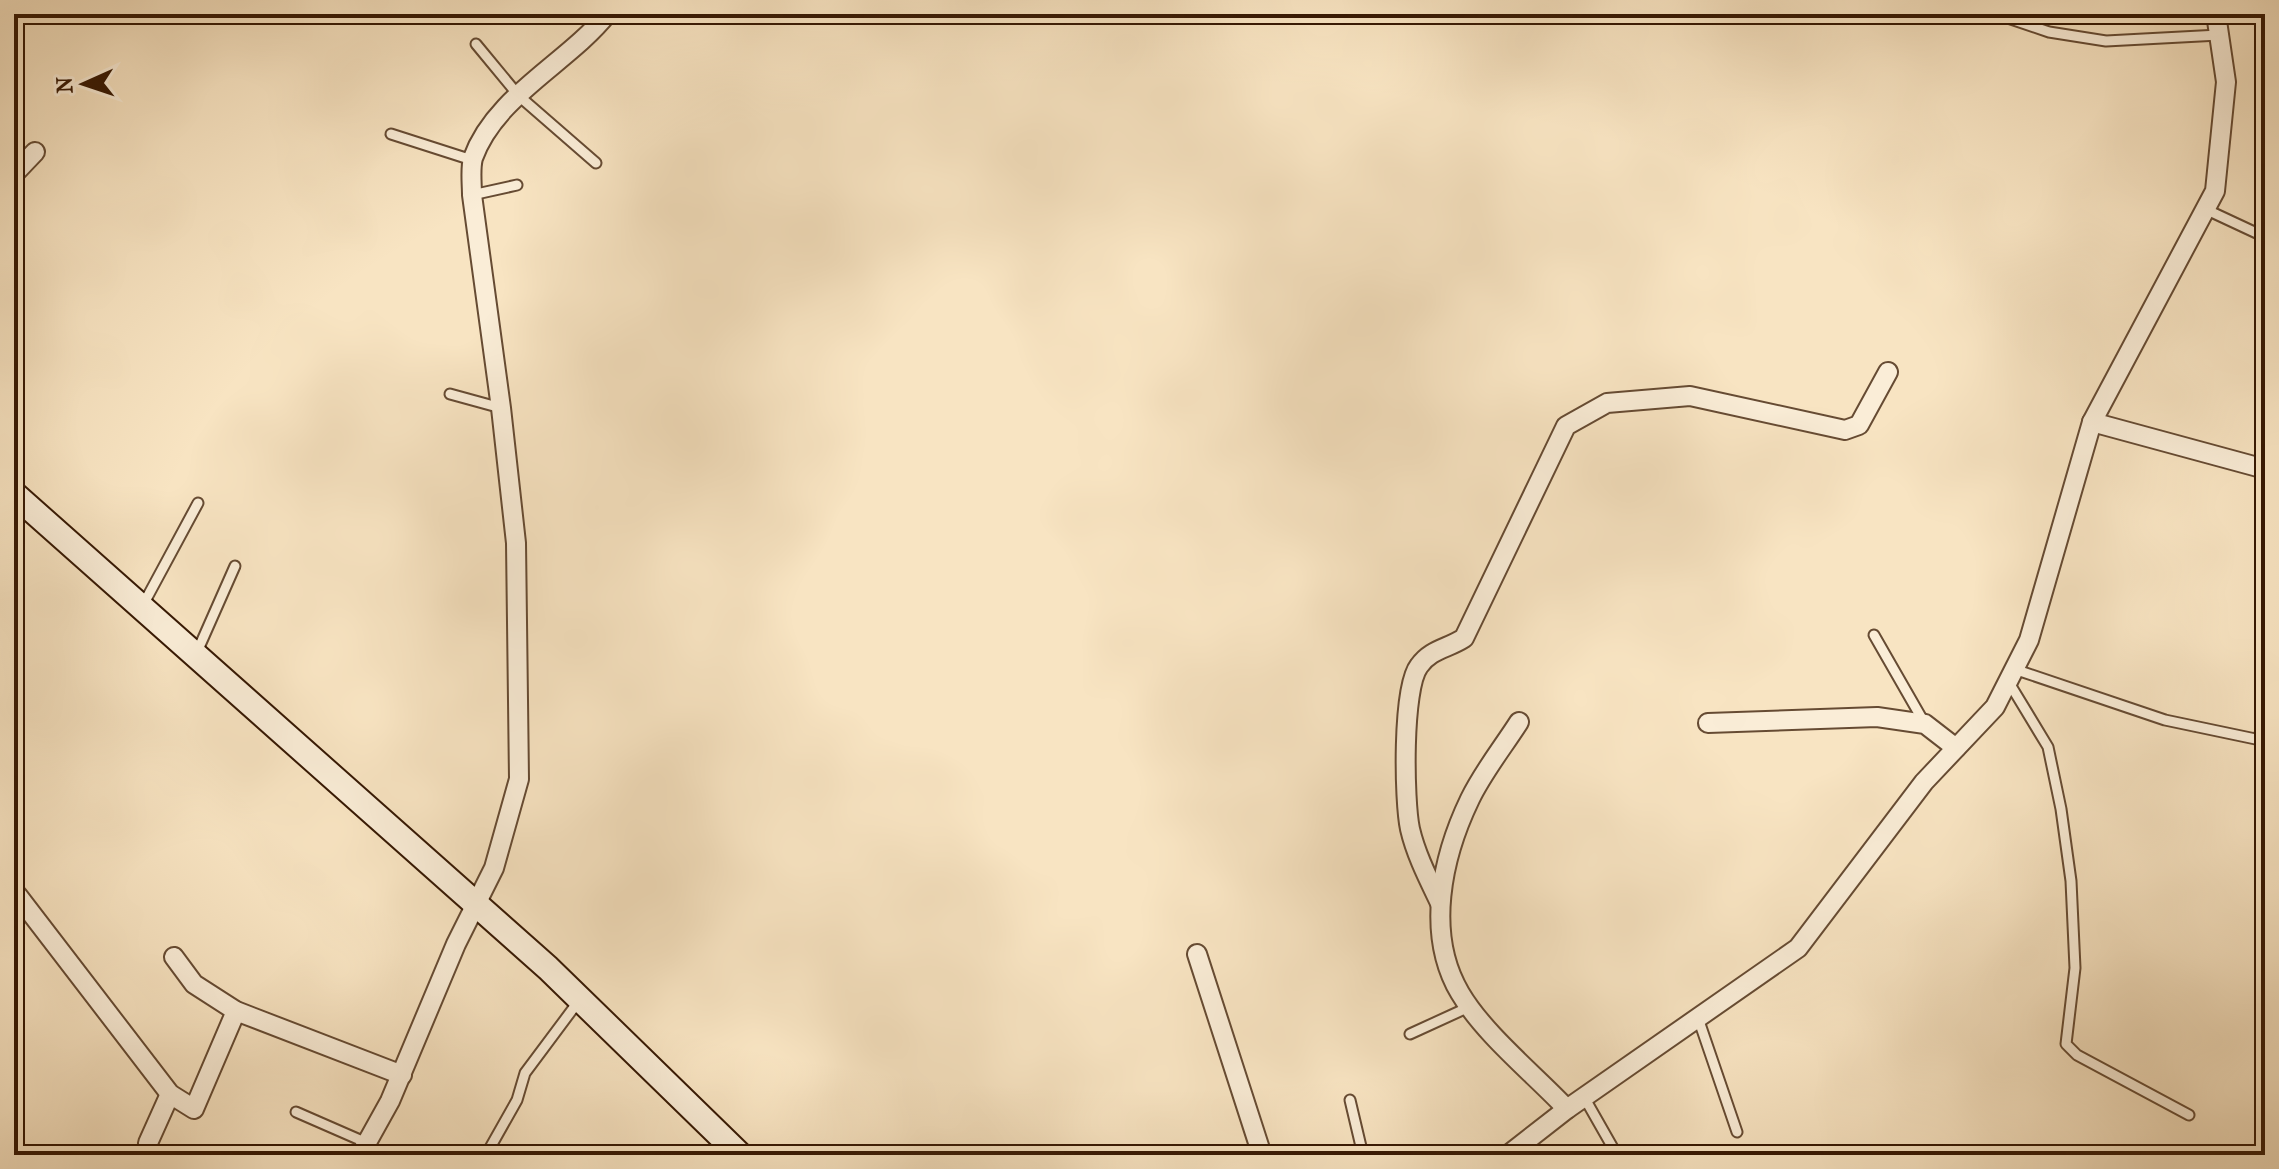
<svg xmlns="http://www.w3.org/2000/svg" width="2279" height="1169" font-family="'IM FELL French Canon',serif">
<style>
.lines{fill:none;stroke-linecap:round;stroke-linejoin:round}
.lane-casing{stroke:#664b33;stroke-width:13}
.street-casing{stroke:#664b33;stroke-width:22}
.secondary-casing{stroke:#361803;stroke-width:28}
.lane{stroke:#faedd7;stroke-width:9}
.street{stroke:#faedd7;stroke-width:18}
.secondary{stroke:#faedd7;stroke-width:24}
</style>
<rect width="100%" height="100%" fill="#f8e4c2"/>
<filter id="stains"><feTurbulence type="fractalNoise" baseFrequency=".0025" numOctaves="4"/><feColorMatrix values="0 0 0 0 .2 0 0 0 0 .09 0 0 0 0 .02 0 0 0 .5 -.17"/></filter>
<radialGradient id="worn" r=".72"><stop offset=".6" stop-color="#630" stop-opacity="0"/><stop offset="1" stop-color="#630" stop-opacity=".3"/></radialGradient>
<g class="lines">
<!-- lane casing -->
<g class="lane-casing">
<g id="lane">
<polyline points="1996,14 2049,32 2106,41 2219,35"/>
<polyline points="476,44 519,96 596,163"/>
<polyline points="391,134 472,160"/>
<polyline points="472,195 517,185"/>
<polyline points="2205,209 2265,237"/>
<polyline points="450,394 501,408"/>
<polyline points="143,605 198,503"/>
<polyline points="1874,635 1925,724"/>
<polyline points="197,652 235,566"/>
<polyline points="2014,669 2165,720 2265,741"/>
<polyline points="2008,681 2048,747 2061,809 2071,881 2075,968 2066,1044 2077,1055 2189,1115"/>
<polyline points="2258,739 2265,720"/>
<polyline points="1698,1018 1737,1132"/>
<polyline points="1410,1034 1469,1007"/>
<polyline points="1584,1097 1617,1155"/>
<polyline points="1350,1100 1363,1155"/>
<polyline points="296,1112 367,1143"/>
<polyline points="486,1155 517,1100 525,1073 578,1002"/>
</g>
</g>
<!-- street casing -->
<g class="street-casing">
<g id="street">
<polyline points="14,174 35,152"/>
<polyline points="2092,422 2265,469"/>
<path d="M1519 722C1503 747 1483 772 1470 799 1442 857 1425 934 1460 993 1484 1034 1534 1074 1567 1109"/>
<polyline points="1708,723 1877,717 1925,724 1956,748"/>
<polyline points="18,896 170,1094 194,1109 236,1011"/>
<path d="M1440 903C1429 880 1416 855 1410 829 1404 801 1402 688 1419 666 1431 649 1447 649 1464 638L1566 426 1607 403 1690 396 1845 430 1859 425 1888 372"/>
<polyline points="1197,954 1262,1155"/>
<polyline points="174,957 194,984 236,1011 402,1075"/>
<polyline points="148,1143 170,1094"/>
<path d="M360 1155 390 1101 456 944 494 868 519 779 516 543 501 408 472 195C472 184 470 169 473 158 495 96 568 63 607 14"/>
<polyline points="1508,1155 1567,1109 1798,948 1924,782 1995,707 2029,640 2092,422 2215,191 2226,82 2216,14"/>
</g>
</g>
<!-- secondary casing -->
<g class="secondary-casing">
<polyline id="secondary" points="14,494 548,968 740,1155"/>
</g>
<!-- lane -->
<use href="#lane" class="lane"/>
<!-- street -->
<use href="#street" class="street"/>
<!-- secondary -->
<use href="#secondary" class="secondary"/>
</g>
<!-- margin -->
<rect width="2279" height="1169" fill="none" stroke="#f8e4c2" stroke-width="48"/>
<rect x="16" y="16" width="2247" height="1137" fill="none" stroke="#361803" stroke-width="4"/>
<rect x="24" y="24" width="2231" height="1121" fill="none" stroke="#361803" stroke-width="2"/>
<!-- north arrow -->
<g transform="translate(84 84) rotate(267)" stroke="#faedd7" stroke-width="6" paint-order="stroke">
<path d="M0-6L14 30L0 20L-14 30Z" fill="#361803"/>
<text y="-12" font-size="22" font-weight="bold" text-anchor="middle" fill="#361803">N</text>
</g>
<rect width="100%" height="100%" filter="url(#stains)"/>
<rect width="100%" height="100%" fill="url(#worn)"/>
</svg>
